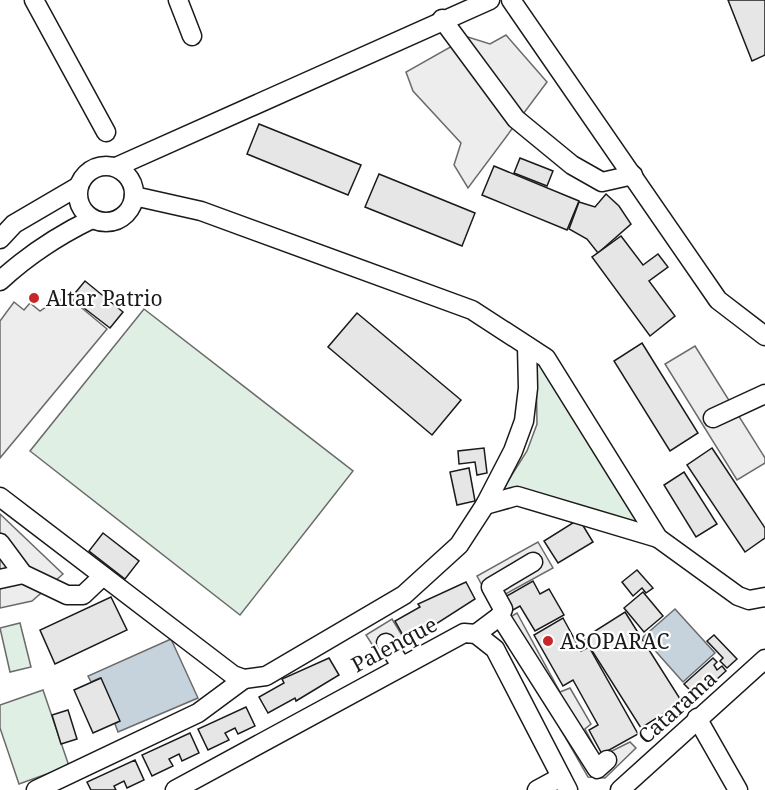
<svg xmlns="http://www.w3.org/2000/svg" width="765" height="790" font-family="'Noto Serif',serif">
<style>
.green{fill:#e0efe3;stroke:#6a6a6a;stroke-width:1.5}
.parking{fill:#ededed;stroke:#6a6a6a;stroke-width:1.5}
.water{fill:#c6d2dc;stroke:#6a6a6a;stroke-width:1.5}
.building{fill:#e6e6e6;stroke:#1a1a1a;stroke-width:1.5}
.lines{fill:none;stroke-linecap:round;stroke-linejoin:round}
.minor-casing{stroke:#1a1a1a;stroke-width:21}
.minor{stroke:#fff;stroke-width:18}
.poi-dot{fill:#c62828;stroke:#fff;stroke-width:2}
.labels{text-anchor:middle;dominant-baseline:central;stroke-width:4.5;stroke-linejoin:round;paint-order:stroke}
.poi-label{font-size:21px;fill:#1a1a1a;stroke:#fff;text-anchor:start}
.street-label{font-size:21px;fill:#1a1a1a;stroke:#fff}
</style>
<rect width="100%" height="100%" fill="#fff"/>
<!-- green -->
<g class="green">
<polygon points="144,309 353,471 240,615 30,451"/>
<polygon points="536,359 645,527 525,490 503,489 527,451 537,424"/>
<polygon points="20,623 31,667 10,672 0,628"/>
<polygon points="43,690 69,766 19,784 0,728 0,705"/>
</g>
<!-- parking -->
<g class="parking">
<polygon points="506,35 547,82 468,188 454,165 461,143 413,91 406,72 468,37 490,44"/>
<polygon points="65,294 107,329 0,458 0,321 14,302 24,310 30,303 40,311 52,303 56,306"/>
<polygon points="695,346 765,458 765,463 737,480 665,364"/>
<polygon points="0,514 63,574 32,601 0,608"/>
<polygon points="538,542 553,568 491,602 477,576"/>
<polygon points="517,613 560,692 570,688 591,724 585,729 600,757 630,742 636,748 605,778 588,777 500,623"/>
<polygon points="392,619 408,645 382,660 366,635"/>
</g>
<!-- water -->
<g class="water">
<polygon points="675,609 715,653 683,682 643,637"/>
<polygon points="171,639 198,698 118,732 115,724 119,721 100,678 91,682 88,676"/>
</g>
<!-- building -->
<g class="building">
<polygon points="728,0 765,0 765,55 752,61"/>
<polygon points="259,124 361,165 348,195 247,154"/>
<polygon points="520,158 553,171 547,186 514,173"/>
<polygon points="494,166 579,201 567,230 482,195"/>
<polygon points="379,174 475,213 462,246 365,207"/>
<polygon points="606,194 619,206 631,224 598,253 587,239 569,229 579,202 595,207"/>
<polygon points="621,236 643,265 658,254 668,267 649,281 675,316 650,336 592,257"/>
<polygon points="85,281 123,312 110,328 71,298"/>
<polygon points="357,313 461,400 432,435 328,347"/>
<polygon points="642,343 698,433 670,451 614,361"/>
<polygon points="484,448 487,473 477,475 475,462 459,464 458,451"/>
<polygon points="712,448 765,528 765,538 745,552 687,465"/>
<polygon points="469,468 475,501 457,505 450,472"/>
<polygon points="684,472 717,524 696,537 664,485"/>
<polygon points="579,519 593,542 558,563 544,541"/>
<polygon points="103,533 139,561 125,579 89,551"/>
<polygon points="637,570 653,588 646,593 642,588 633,596 622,582"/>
<polygon points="533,581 540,594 549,589 564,615 535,631 520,606 513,610 505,597"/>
<polygon points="466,582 475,599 433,626 431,622 404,637 395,621 420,607 418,604"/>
<polygon points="643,592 663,616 644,632 624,608"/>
<polygon points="111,597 127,630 55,664 40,630"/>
<polygon points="625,612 682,702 641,728 584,638"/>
<polygon points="563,618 581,651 589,647 638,734 602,754 589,730 598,725 573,680 563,686 534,635"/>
<polygon points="714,635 737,659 727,668 720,661 723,658 707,641"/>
<polygon points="329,658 339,675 296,701 295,698 268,713 259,697 284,683 282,679"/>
<polygon points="713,658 717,662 714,665 717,670 722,666 726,671 697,697 684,684"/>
<polygon points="101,678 120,721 93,733 74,690"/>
<polygon points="246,707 255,726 238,734 235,728 225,733 229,740 208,750 198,729"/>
<polygon points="68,710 77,739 61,744 52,715"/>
<polygon points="190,733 199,753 182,761 179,754 169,759 173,766 152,776 142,755"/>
<polygon points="135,760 144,780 127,788 124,781 114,786 116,790 91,790 87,782"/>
</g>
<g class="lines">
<!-- minor casing -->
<g class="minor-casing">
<g id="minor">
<polyline points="34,0 106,132"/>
<polyline points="178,0 192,36"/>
<polyline points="511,0 718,300 765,336"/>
<polyline points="442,19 516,119 572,165 602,182 633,175"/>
<circle cx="106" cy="194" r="28"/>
<polyline points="116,167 490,0"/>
<polyline points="134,196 201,211 472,310 546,358 658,538 738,596 749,600 765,597"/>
<polyline points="0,239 14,224 79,186"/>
<path d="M0 281C28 255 57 236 92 219"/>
<polyline points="713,418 765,394"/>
<polyline points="0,497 233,675 244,679 266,676 404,595 459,545 485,505 513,451 524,421 528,388 527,346"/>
<polyline points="485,505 517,496 658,538"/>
<polyline points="0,543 23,574 67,595 83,595 103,576"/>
<polyline points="0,579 23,574"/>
<polyline points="500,616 503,609 491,587 533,562"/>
<polyline points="476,634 500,616 597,769 607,760"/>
<polyline points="386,643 401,665"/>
<polyline points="697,718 738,790"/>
<polyline points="36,790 198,713 244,679"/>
<polyline points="175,790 464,633 476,634 495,649 568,790"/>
<polyline points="537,790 561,777"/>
<polyline points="620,790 765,659"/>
</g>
</g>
<!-- minor -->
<use href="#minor" class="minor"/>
</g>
<!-- markers -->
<g class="poi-dot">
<circle cx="34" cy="298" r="6"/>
<circle cx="548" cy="641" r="6"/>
</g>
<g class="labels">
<!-- poi labels -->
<g class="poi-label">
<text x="46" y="298">Altar Patrio</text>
<text x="560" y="641">ASOPARAC</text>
</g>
<!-- street labels -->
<g class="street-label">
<text transform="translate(394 644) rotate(-28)">Palenque</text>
<text transform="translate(677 707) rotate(-42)">Catarama</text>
</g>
</g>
</svg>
